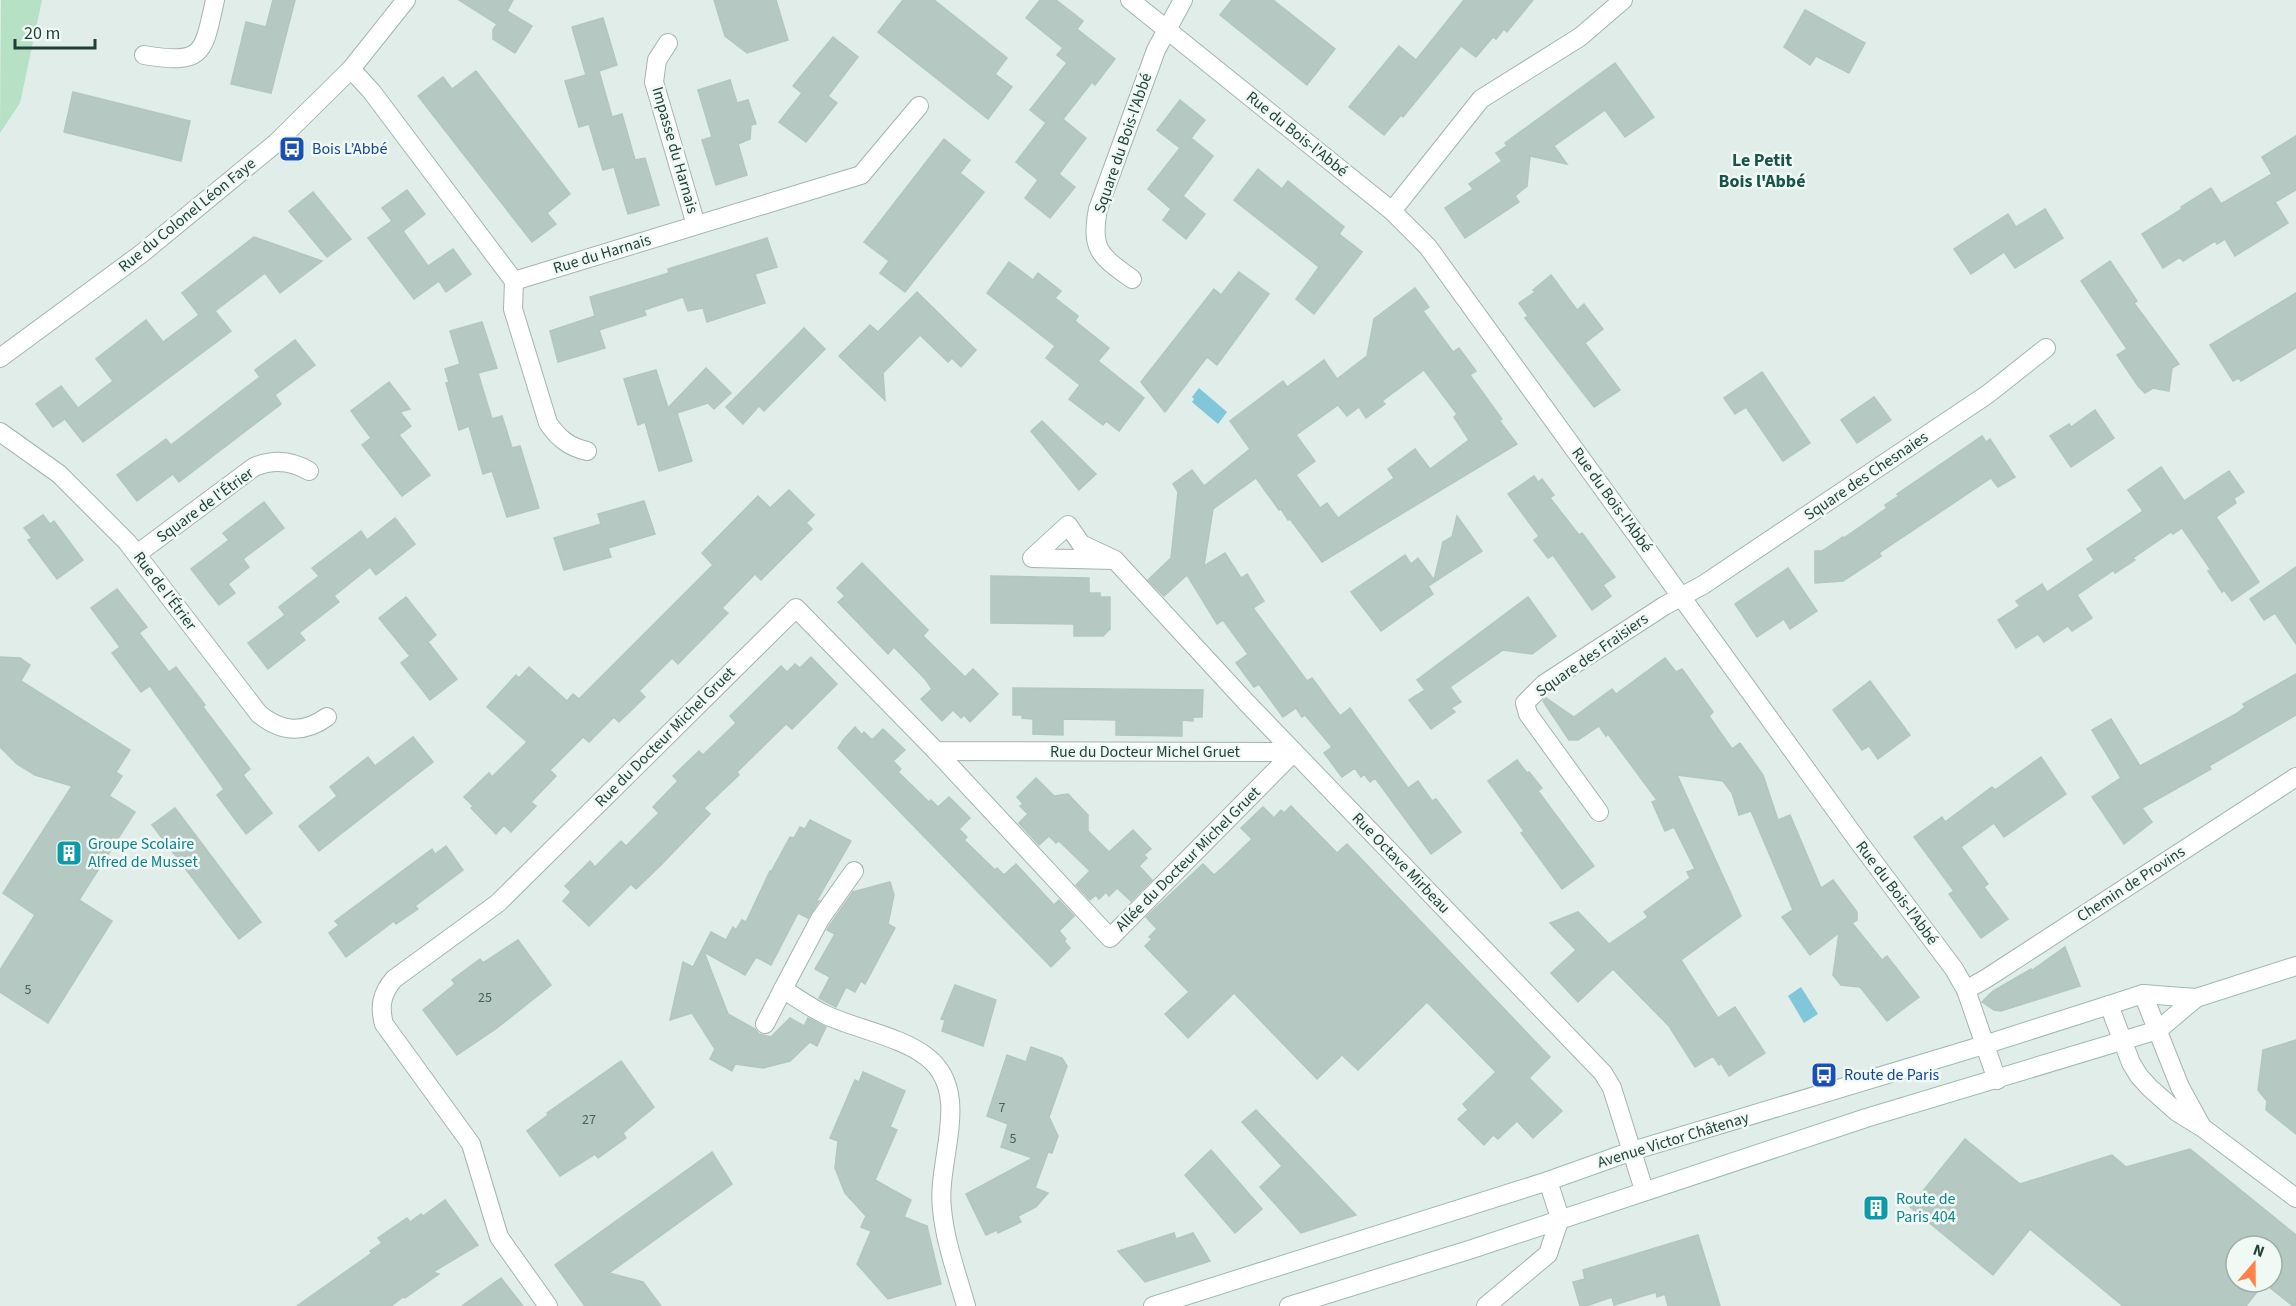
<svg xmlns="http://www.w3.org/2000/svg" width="2296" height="1306" font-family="'Source Sans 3',sans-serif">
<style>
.green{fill:#b6e1c4}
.water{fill:#81c6d9}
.building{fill:#b5c8c1;stroke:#b2c7c0;stroke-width:1.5;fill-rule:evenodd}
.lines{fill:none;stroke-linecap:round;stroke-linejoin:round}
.minor-casing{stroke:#a2b5b0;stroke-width:20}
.tertiary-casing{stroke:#a2b5b0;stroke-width:20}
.secondary-casing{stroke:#9dbab1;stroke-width:20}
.minor{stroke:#fff;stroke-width:18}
.tertiary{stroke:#fff;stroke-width:18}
.secondary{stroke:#fff;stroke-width:18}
.labels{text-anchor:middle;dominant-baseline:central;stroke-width:5;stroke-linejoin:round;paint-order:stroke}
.number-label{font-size:14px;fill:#44615a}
.street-label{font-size:16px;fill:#1f3f38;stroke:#f1f9f5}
.transit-label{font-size:16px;fill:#164399;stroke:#f1f9f5;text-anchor:start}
.culture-label{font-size:16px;fill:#0d838f;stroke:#f1f9f5;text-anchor:start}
.neighbourhood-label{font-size:18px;font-weight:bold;fill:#185449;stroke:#f1f9f5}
</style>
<rect width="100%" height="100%" fill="#e0ede8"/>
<!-- green -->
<polygon class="green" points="1,0 42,0 20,103 0,133"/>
<!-- water -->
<g class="water">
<polygon points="1199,388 1227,412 1218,424 1192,402 1194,399 1192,397"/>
<polygon points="1801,987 1818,1014 1804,1023 1788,996"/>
</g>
<!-- building -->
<g class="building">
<polygon points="273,0 295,0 271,93 231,84 246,22 266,27"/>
<polygon points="459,0 513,0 507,11 532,26 515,53 493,39 493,30 497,24"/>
<polygon points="714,0 776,0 788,40 747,53 725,36"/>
<polygon points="903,0 934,0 1007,58 995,74 1012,87 988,119 878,32"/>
<polygon points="1040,0 1056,0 1083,21 1077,29 1115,59 1095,85 1092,82 1063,119 1086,138 1059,174 1075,187 1050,218 1025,198 1038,180 1016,162 1046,123 1030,110 1067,63 1057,55 1063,48 1026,18"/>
<polygon points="1232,0 1273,0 1335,49 1307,85 1220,15"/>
<polygon points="1464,0 1533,0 1507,32 1504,29 1496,39 1493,37 1476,57 1461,46 1403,117 1401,115 1384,135 1349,107 1399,46 1416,60"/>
<polygon points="1805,10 1865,43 1849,73 1816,56 1810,65 1784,47"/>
<polygon points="603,18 617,65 599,71 612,117 622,114 635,160 645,158 659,205 628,214 614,167 603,170 589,124 579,127 565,81 586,75 572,27"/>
<polygon points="833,37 858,57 828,96 837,103 806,142 779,122 802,93 793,86"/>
<polygon points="1615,63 1654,117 1625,137 1605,110 1554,146 1567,164 1530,156 1527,186 1515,196 1519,202 1465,238 1445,208 1473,189 1469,184 1502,161 1496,153 1507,146 1505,143"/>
<polygon points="476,71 570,194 547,213 556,224 532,242 418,96 443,77 452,89"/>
<polygon points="730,80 737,103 748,100 756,124 751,125 750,139 738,144 747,175 716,185 702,140 712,137 698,90"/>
<polygon points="73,92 190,121 181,161 64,132"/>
<polygon points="1180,100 1205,120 1191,138 1213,156 1183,196 1205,214 1186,239 1163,220 1171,209 1148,189 1180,148 1157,130"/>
<polygon points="2296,136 2296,190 2275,202 2288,223 2235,256 2225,239 2217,244 2215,241 2183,261 2180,257 2163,268 2142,234 2182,209 2181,207 2211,188 2221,204 2272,174 2262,157"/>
<polygon points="944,139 970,160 960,173 984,192 905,292 880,273 889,261 864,242"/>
<polygon points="1258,169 1282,189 1288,181 1344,227 1339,234 1362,252 1314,314 1296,299 1319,267 1234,200"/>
<polygon points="407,190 425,214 403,231 428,266 453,249 471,274 446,292 439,281 414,299 368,238 392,221 382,208"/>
<polygon points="313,192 351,239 327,257 289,211"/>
<polygon points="2045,209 2063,238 2015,268 2004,252 1971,274 1954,249 2008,214 2016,227"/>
<polygon points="254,237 322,261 280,293 265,273 215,311 231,331 83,442 65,419 53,427 36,404 61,386 78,408 113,381 96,359 146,320 163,342 199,315 182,293"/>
<polygon points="767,238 777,267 755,274 765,303 707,322 703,308 688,311 683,297 644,310 646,315 599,330 605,348 558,362 550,331 595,316 590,297 669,273 668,269"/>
<polygon points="2110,261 2137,301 2134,303 2179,364 2172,368 2169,391 2153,388 2145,393 2138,386 2117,355 2127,349 2081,281"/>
<polygon points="1009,262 1033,280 1038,273 1061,291 1055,298 1078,316 1075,321 1109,348 1098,361 1144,398 1119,431 1106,421 1103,425 1069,399 1080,385 1046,358 1055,346 987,293"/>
<polygon points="1239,272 1269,294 1217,365 1207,357 1165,412 1141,382 1214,289 1221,295"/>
<polygon points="1551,275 1577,310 1584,304 1603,329 1585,343 1620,390 1594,407 1525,318 1528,316 1519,303 1535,292 1533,290"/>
<path d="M1415 288 1429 307 1423 311 1453 352 1459 348 1476 371 1470 375 1502 419 1499 420 1517 444 1322 562 1290 519 1288 520 1281 509 1279 510 1256 478 1213 509 1204 566 1225 553 1241 578 1247 574 1264 601 1253 608 1307 681 1312 678 1340 716 1350 708 1408 788 1418 781 1432 801 1436 799 1461 832 1431 854 1375 778 1370 782 1364 774 1361 777 1355 768 1342 777 1324 753 1332 747 1305 715 1302 717 1296 708 1283 717 1259 684 1254 687 1236 663 1248 654 1223 620 1217 624 1187 575 1164 596 1148 580 1171 558 1178 492 1173 484 1192 470 1204 486 1250 449 1230 421 1283 381 1287 387 1324 360 1337 379 1367 356 1374 319ZM1424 370 1457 414 1454 417 1469 440 1430 469 1415 449 1388 469 1394 478 1338 518 1327 503 1320 508 1296 475 1315 461 1296 435 1338 405 1347 416 1359 407 1366 418 1385 404 1382 401Z"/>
<polygon points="917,292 976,350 961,367 952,358 948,362 920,335 883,373 885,400 839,356 870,325 878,332"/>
<polygon points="2296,293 2296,348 2241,381 2239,378 2233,381 2210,345"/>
<polygon points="482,322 497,368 478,373 492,419 502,416 512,448 520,446 539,508 507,517 492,471 483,474 469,426 459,430 446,383 449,382 445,369 460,364 450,331"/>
<polygon points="804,328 825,349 764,411 759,406 743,424 726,407"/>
<polygon points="295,340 315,365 275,395 281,404 179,482 173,474 137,501 117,475 166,439 171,445 223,405 260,377 255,370"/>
<polygon points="706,368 731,393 714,409 708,403 677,413 692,461 659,471 645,422 638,425 624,379 656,370 668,408"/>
<polygon points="1762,372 1810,443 1783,461 1746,407 1735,414 1724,398"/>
<polygon points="389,382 410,409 400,412 411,426 399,435 430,475 402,496 362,445 371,438 351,411"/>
<polygon points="1874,397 1891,420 1857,443 1841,420"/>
<polygon points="2095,410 2114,438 2071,467 2050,436 2069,424 2071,427"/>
<polygon points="1042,421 1096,474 1079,490 1031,431"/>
<polygon points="1982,436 1986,442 1990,439 2015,477 1998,487 1991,478 1879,553 1881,556 1843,581 1815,583 1815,551 1822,551 1843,537 1844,538 1887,508 1885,505 1899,496 1897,494"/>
<polygon points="2161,467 2184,501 2229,471 2244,492 2234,498 2236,503 2216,517 2259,582 2232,601 2224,590 2222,592 2208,571 2211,570 2182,528 2173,534 2171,532 2133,558 2135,560 2115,573 2114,570 2077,595 2092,618 2072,631 2068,626 2044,642 2038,634 2016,648 1998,620 2020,606 2016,601 2042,584 2047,592 2094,560 2087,549 2143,511 2128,490"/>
<polygon points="1534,476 1538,482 1542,479 1554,495 1550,498 1579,535 1582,533 1615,577 1603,585 1611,596 1592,610 1553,555 1548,558 1534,540 1539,536 1508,494"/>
<polygon points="789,490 814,515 806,523 812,529 761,580 755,574 722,608 728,613 678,664 672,658 639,691 645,697 619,722 614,717 589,742 583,737 550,770 556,776 531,802 536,806 511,832 504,825 496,834 471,808 473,806 464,797 489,773 492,777 527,742 487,707 516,675 519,678 529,667 567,701 573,694 579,699 713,565 702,553 758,496 770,508"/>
<polygon points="644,501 655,534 608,548 611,557 564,570 554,538 601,524 598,514"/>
<polygon points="264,502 284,528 243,559 249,567 228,584 235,593 219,605 191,569 229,540 223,533"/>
<polygon points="43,515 50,524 54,521 83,560 57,579 28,540 32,538 24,528"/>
<polygon points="1457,516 1482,551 1428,586 1433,594 1381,631 1351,592 1405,555 1411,564 1418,558 1434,580 1443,542 1452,537"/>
<polygon points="395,518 415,544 376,575 370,567 334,596 339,602 299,633 305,640 268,669 248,643 285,615 279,607 319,576 312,568 361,531 367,540"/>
<polygon points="862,563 928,630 923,636 965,677 973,669 998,694 970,722 964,715 961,718 953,710 942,721 921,699 932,689 926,680 894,647 888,654 838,602 845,596 837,588"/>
<polygon points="2296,567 2296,644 2275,613 2264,620 2250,599"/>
<polygon points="1788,568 1817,611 1790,629 1784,619 1757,637 1735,604"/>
<polygon points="991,576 1089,578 1089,593 1100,593 1100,597 1110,597 1110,629 1103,636 1074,636 1074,624 991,623"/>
<polygon points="117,589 147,627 139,633 169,672 176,667 205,705 203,707 250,769 243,775 272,813 246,834 217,795 224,789 150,686 141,692 112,653 120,647 91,608"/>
<polygon points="406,597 436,635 428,642 457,679 430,700 401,663 410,656 379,618"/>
<polygon points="1528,597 1556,636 1532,654 1503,650 1450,687 1461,702 1451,708 1455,712 1431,729 1409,700 1425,690 1417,680"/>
<polygon points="0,657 20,658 30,665 21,681 130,750 116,772 122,776 109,796 135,812 79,900 112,921 48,1023 0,992 0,970 35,915 3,893 72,786 35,775 17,764 0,747"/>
<polygon points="811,657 837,684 792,729 786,724 737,772 739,775 704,808 710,814 661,865 636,889 631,884 589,926 563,901 571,892 565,886 590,861 595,867 621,841 626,846 659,813 653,807 678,781 673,776 699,751 703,755 736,723 730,716 781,666 787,672 795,664 800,668"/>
<polygon points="1665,658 1676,672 1682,669 1713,712 1709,716 1732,749 1740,743 1763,775 1778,820 1790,815 1821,888 1833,880 1857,912 1857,920 1852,923 1882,960 1887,956 1919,997 1887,1021 1860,987 1841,985 1833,975 1839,933 1810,955 1782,917 1793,910 1751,811 1739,815 1732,793 1723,781 1677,775 1741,916 1681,960 1718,1018 1735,1007 1765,1053 1729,1076 1721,1063 1719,1065 1713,1056 1695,1067 1669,1026 1613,969 1578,1002 1551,973 1576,950 1550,923 1578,912 1609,944 1648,917 1644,912 1690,878 1687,872 1695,869 1674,827 1665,831 1652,802 1657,800 1608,734 1606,736 1599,726 1578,740 1569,740 1543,701 1546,698 1574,717 1612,689 1616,694"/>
<polygon points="2296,674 2296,715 2209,766 2211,769 2142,808 2152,822 2124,844 2092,797 2121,778 2092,730 2111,719 2140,766 2236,714 2245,707 2243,704"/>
<polygon points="1870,681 1910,735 1878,759 1869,746 1862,750 1833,710"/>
<polygon points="1013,688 1203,690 1202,717 1193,717 1193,721 1182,720 1182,736 1116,735 1116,720 1063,719 1063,735 1033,734 1033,719 1022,718 1022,715 1013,715"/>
<polygon points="855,727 862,735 864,732 872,740 883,729 905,750 893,761 901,769 898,772 929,802 931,800 938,807 949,797 970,818 959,829 967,837 964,840 995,870 997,868 1004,875 1016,864 1054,905 1059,900 1074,916 1059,931 1066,939 1064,941 1070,948 1051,967 838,748 844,739"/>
<polygon points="413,737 433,762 319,851 299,826 337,796 330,787 368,757 375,766"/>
<polygon points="2041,757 2066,794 2004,837 1994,823 1961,847 1988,884 1984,887 2008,919 1981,938 1949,894 1954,891 1914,837 1942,817 1945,822 1992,787 1995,790"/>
<polygon points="1517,760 1527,773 1529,772 1542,788 1538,791 1594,866 1562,889 1521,833 1524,831 1488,781"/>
<polygon points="1036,778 1054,796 1068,794 1088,815 1088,831 1109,852 1133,830 1151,849 1144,855 1147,858 1139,866 1152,880 1131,901 1117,888 1109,896 1106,892 1099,899 1096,895 1090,900 1076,885 1090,871 1059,841 1056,843 1049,836 1039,845 1019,823 1028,814 1020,806 1023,804 1017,797"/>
<polygon points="1291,806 1337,853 1347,844 1550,1057 1529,1078 1562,1111 1533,1138 1517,1121 1498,1139 1493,1135 1484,1145 1458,1119 1468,1110 1463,1104 1496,1072 1427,1002 1358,1070 1342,1055 1317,1079 1234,993 1188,1038 1165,1014 1189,992 1145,946 1152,939 1149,937 1157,929 1146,917 1203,864 1214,875 1222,868 1252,839 1241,828 1263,807 1274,818 1281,810 1284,813"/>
<polygon points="175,808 261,922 239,939 152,825"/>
<polygon points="810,820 851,841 816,902 819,901 808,918 798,913 771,965 756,957 745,975 704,952 728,1014 755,1029 759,1034 771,1037 790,1018 804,1026 808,1018 826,1027 817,1046 810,1042 790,1061 763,1068 735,1064 732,1071 710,1059 715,1049 692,1013 670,1020 683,962 693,967 711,932 726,940 733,927 736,930 742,920 746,922 770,871 771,872 790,837 794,838 800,827 805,829"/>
<polygon points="446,846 463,870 415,906 418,909 396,924 394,921 346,957 329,933 339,925 335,921 432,849 435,854"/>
<polygon points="890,882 894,895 888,924 895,928 865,984 861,981 855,992 846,987 836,1007 819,998 830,977 815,969 835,934 827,930 830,925 853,892"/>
<polygon points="518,940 551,985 497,1028 457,1055 423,1010 455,984 452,980 480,959 483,963"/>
<polygon points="2065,947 2080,986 2001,1011 1994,1010 1982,1002 1993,991 2031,969 2031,971"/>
<polygon points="955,985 996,1000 983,1046 942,1031 945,1020 941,1019"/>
<polygon points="2296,1040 2296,1134 2266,1110 2267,1101 2258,1090 2263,1050"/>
<polygon points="1031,1047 1062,1058 1067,1066 1049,1117 1058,1136 1052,1153 1048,1152 1035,1188 1048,1193 1036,1207 1018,1216 1021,1222 998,1233 997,1230 986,1235 966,1194 1033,1158 1001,1147 1008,1124 987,1116 1007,1055 1026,1062"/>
<polygon points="621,1061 654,1107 623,1133 626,1138 598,1158 595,1154 560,1176 527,1131 548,1115 547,1113"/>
<polygon points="863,1072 905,1091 890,1127 897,1130 875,1180 911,1200 904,1217 927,1226 941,1284 888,1299 857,1264 871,1231 861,1227 866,1216 845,1193 835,1168 838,1141 830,1138 855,1080 859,1082"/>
<polygon points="1256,1110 1332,1190 1356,1215 1301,1233 1260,1187 1282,1166 1242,1122"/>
<path d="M1965 1139 2020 1184 2112 1155 2126 1167 2190 1149 2296 1235V1306H2293L2264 1283 2246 1306H2123L2030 1229 1993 1275 1910 1207ZM2236 1246H2272V1282H2236Z"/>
<polygon points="1211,1150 1262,1209 1235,1233 1185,1175"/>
<polygon points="712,1152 732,1184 609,1273 643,1282 661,1306 585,1306 555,1265"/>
<polygon points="445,1200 478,1245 433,1272 439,1274 405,1298 403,1297 391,1306 297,1306 372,1253 370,1251 382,1243 378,1238 407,1218 410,1222 421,1214 423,1216"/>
<polygon points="1174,1233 1176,1239 1193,1233 1210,1261 1145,1282 1118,1251"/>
<polygon points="1698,1235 1720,1306 1668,1306 1665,1294 1657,1297 1656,1292 1614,1305 1612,1297 1586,1306 1580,1306 1573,1282 1585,1279 1583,1270"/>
<polygon points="501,1278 523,1306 462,1306"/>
</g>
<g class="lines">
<!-- minor casing -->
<g class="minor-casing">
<g id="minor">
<polyline points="1130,0 1392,211 1428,247 1858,841 1954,969 1966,990 1997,1080"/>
<polyline points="668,43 657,60 654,82 696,225"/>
<path d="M144 55C204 65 203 54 215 0"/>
<polyline points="351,69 372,92 514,281 861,175 919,106"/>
<polyline points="1392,211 1481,99 1580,37 1623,0"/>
<path d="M1132 279C1101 256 1090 251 1098 209L1156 50 1183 0"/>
<path d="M514 281 513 309 548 423C558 438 569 447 587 451"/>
<path d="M0 432 59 474 127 542 259 714C281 732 303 734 327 717"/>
<path d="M137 554 254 467C273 459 291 460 309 471"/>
<polyline points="1115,560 1032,558 1068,525 1081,544 1115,560 1246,702 1603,1073 1612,1088 1644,1190"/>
<polyline points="936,751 1110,938 1294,752"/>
<polyline points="1599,812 1528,714 1525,703 1544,684 1664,606 1703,585 1988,394 2046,348"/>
<path d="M854 871 820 919 783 989C797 998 811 1008 826 1015 856 1029 902 1037 927 1057 973 1093 936 1160 942 1209 945 1242 957 1274 966 1306"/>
<polyline points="1966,990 1987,978 2296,777"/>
<polyline points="2143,994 2180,1087 2202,1127"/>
<polyline points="2109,1005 2131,1063 2139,1076 2150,1088 2177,1112 2203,1128 2296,1198"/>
<polyline points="765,1024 783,989"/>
<path d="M548 1306 499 1237 471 1144 384 1024C379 1006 382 993 394 979L498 903 796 608 936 751 1294 752"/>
<polyline points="1486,1306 1548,1254 1560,1218 1548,1181"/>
</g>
</g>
<!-- tertiary casing -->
<g class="tertiary-casing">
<polyline id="tertiary" points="0,358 141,254 276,143 351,69 406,0"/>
</g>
<!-- secondary casing -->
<g class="secondary-casing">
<g id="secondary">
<polyline points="1153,1306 1548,1181 1632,1151 1984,1045 2109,1005 2143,994 2196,998 2296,966"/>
<polyline points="1289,1306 1472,1249 1866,1118 2158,1030 2196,998"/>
</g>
</g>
<!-- minor -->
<use href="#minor" class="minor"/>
<!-- tertiary -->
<use href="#tertiary" class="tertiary"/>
<!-- secondary -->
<use href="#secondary" class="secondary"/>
</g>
<!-- icons -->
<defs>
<g id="bus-square" transform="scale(1.35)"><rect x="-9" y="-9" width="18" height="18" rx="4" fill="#1a4fb4" stroke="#f1f9f5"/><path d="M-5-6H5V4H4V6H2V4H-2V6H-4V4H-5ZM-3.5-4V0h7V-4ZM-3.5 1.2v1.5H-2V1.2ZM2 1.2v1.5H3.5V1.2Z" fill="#fff"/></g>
<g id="building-square" transform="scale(1.35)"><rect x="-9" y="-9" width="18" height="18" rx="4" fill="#0f9aa8" stroke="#f1f9f5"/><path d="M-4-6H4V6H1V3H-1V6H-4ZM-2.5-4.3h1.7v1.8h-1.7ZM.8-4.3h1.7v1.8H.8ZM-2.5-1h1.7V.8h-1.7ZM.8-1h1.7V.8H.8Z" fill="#fff"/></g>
</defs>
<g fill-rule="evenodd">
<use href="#bus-square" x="292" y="149"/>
<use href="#building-square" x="69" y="853"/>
<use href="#bus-square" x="1824" y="1075"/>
<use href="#building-square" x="1876" y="1208"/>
</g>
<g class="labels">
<!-- number labels -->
<g class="number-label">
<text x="28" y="990">5</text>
<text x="485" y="998">25</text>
<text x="1002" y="1108">7</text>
<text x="589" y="1120">27</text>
<text x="1013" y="1139">5</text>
</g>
<!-- street labels -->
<g class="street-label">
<text transform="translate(1297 134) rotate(39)">Rue du Bois-l'Abbé</text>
<text transform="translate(1123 143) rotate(-71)">Square du Bois-l'Abbé</text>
<text transform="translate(675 150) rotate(74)">Impasse du Harnais</text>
<text transform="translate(187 215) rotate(-39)">Rue du Colonel Léon Faye</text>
<text transform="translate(602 254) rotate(-17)">Rue du Harnais</text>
<text transform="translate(1866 476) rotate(-34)">Square des Chesnaies</text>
<text transform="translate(1612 500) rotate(54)">Rue du Bois-l'Abbé</text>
<text transform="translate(205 505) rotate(-36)">Square de l'Étrier</text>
<text transform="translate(165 591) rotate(53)">Rue de l'Étrier</text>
<text transform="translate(1592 655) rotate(-35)">Square des Fraisiers</text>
<text transform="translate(665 737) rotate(-45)">Rue du Docteur Michel Gruet</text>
<text x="1145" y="752">Rue du Docteur Michel Gruet</text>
<text transform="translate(1188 859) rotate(-45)">Allée du Docteur Michel Gruet</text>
<text transform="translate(1401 863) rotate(46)">Rue Octave Mirbeau</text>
<text transform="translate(2131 884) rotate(-33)">Chemin de Provins</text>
<text transform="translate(1897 893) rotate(53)">Rue du Bois-l'Abbé</text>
<text transform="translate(1673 1140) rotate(-17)">Avenue Victor Châtenay</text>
</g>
<!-- transit labels -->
<g class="transit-label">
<text x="312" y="149">Bois L’Abbé</text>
<text x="1844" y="1075">Route de Paris</text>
</g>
<!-- culture labels -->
<g class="culture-label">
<text x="88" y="844">Groupe Scolaire<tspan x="88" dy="18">Alfred de Musset</tspan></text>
<text x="1896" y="1199">Route de<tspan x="1896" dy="18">Paris 404</tspan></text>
</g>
<!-- neighbourhood labels -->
<g class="neighbourhood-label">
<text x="1762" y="160">Le Petit<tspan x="1762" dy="21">Bois l'Abbé</tspan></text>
</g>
</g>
<!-- north arrow -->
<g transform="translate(2254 1264) rotate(20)"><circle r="28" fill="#f1f9f5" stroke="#9dafa9" stroke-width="1.5"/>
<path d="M0-4.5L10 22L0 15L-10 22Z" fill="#ff824c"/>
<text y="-9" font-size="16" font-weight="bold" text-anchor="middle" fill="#1f3f38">N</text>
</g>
<!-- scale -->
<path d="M15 39v9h80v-9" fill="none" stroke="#1f3f38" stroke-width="3"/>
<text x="24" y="39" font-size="18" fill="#1f3f38" stroke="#f1f9f5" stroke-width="4.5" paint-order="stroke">20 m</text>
</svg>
